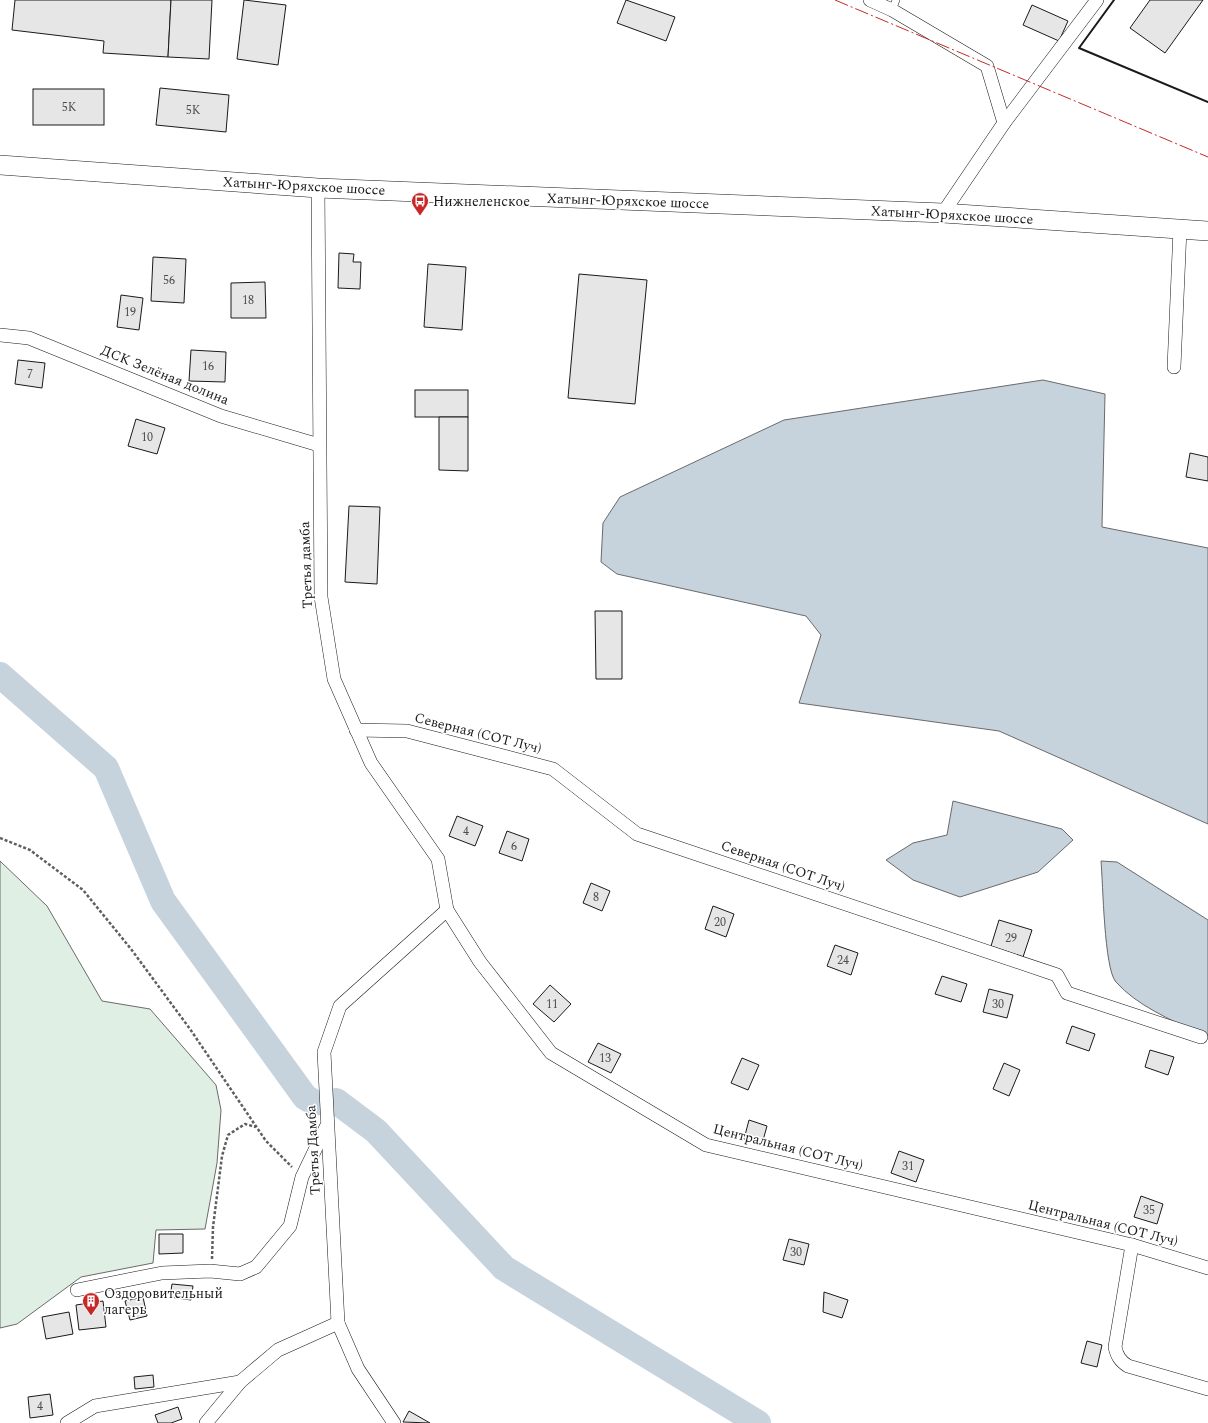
<svg xmlns="http://www.w3.org/2000/svg" width="1208" height="1423" font-family="Spectral,serif">
<style>
.green{fill:#e0efe3;stroke:#6a6a6a}
.water{fill:#c6d2dc;stroke:#6a6a6a}
.lines{fill:none;stroke-linecap:round;stroke-linejoin:round}
.river{stroke:#c6d2dc;stroke-width:26}
.building{fill:#e6e6e6;stroke:#1a1a1a}
.service-casing{stroke:#1a1a1a;stroke-width:8}
.minor-casing{stroke:#1a1a1a;stroke-width:14}
.secondary-casing{stroke:#1a1a1a;stroke-width:20}
.path{stroke:#5f5f5f;stroke-width:2.5;stroke-dasharray:3 2;stroke-linecap:butt}
.service{stroke:#fff;stroke-width:7}
.minor{stroke:#fff;stroke-width:13}
.secondary{stroke:#fff;stroke-width:19}
.wall{stroke:#1a1a1a;stroke-width:2}
.power{stroke:#c62828;stroke-width:1;stroke-dasharray:14 3 2 3;stroke-linecap:butt}
.labels{text-anchor:middle;dominant-baseline:central;stroke-width:3;stroke-linejoin:round;paint-order:stroke}
.number-label{font-size:12px;fill:#4d4d4d}
.street-label{font-size:14px;fill:#1a1a1a;stroke:#fff}
.poi-label{font-size:14px;fill:#1a1a1a;stroke:#fff;text-anchor:start}
</style>
<rect width="100%" height="100%" fill="#fff"/>
<!-- green -->
<polygon class="green" points="0,861 47,906 102,1001 150,1009 216,1085 221,1110 217,1163 205,1229 156,1230 153,1263 81,1277 17,1324 0,1328"/>
<!-- water -->
<g class="water">
<polygon points="1043,380 1105,394 1102,527 1208,548 1208,824 999,731 799,703 821,635 806,616 617,574 601,562 603,523 620,497 784,420"/>
<polygon points="953,801 1062,829 1073,840 1038,872 960,897 913,880 886,860 913,843 947,835"/>
<path d="M1101 861 1117 862 1208 920V1036L1198 1034C1171 1019 1137 1006 1116 982 1104 969 1103 883 1101 861Z"/>
</g>
<g class="lines">
<!-- river -->
<g class="river">
<polyline points="0,675 106,768 163,901 305,1097 315,1103"/>
<polyline points="336,1101 376,1131 504,1268 758,1423"/>
</g>
</g>
<!-- building -->
<g class="building">
<polygon points="15,0 171,0 168,57 103,53 104,41 12,30"/>
<polygon points="171,0 212,0 209,59 168,57"/>
<polygon points="244,0 286,5 278,65 237,59"/>
<polygon points="626,0 675,17 666,41 617,23"/>
<polygon points="1150,0 1203,0 1165,53 1130,28"/>
<polygon points="1032,5 1068,21 1059,41 1023,25"/>
<polygon points="160,88 229,95 226,132 156,125"/>
<rect x="33" y="89" width="71" height="36"/>
<polygon points="339,253 354,254 353,262 361,262 360,289 338,288"/>
<polygon points="153,257 186,259 184,303 151,301"/>
<polygon points="428,264 466,267 462,330 424,327"/>
<polygon points="579,274 647,280 635,404 568,398"/>
<polygon points="265,282 266,318 231,318 231,283"/>
<polygon points="121,295 143,298 139,330 117,327"/>
<polygon points="191,350 226,352 225,382 189,381"/>
<polygon points="18,360 45,363 42,388 15,384"/>
<rect x="415" y="390" width="53" height="27"/>
<polygon points="439,417 468,417 468,471 439,470"/>
<polygon points="136,419 165,428 157,454 128,446"/>
<polygon points="1190,453 1208,457 1208,481 1186,477"/>
<polygon points="349,506 380,507 377,584 345,582"/>
<polygon points="595,611 622,611 622,679 596,679"/>
<polygon points="457,816 483,826 475,846 449,836"/>
<polygon points="507,831 529,839 522,861 499,853"/>
<polygon points="591,883 610,891 602,911 583,903"/>
<polygon points="713,906 734,914 726,937 705,929"/>
<polygon points="999,920 1032,930 1023,957 991,946"/>
<polygon points="835,945 858,953 851,975 827,966"/>
<polygon points="942,976 967,984 961,1002 935,994"/>
<polygon points="550,985 571,1004 554,1022 533,1004"/>
<polygon points="989,989 1013,995 1007,1018 983,1012"/>
<polygon points="1072,1026 1095,1034 1089,1051 1066,1043"/>
<polygon points="598,1043 621,1054 611,1073 588,1062"/>
<polygon points="1150,1050 1174,1057 1168,1075 1145,1067"/>
<polygon points="742,1058 759,1065 748,1090 731,1083"/>
<polygon points="1004,1063 1020,1070 1009,1096 993,1089"/>
<polygon points="749,1120 767,1126 762,1144 744,1139"/>
<polygon points="899,1151 924,1160 916,1182 891,1173"/>
<polygon points="1141,1196 1163,1204 1157,1224 1134,1217"/>
<polygon points="159,1234 183,1234 183,1253 159,1254"/>
<polygon points="789,1239 809,1244 804,1265 783,1260"/>
<polygon points="172,1284 193,1286 191,1300 170,1297"/>
<polygon points="824,1292 848,1300 842,1318 823,1312"/>
<polygon points="143,1297 147,1316 130,1320 125,1301"/>
<polygon points="103,1301 106,1327 79,1330 76,1305"/>
<polygon points="69,1312 73,1334 46,1339 42,1317"/>
<polygon points="1087,1341 1102,1345 1097,1367 1081,1363"/>
<polygon points="153,1375 154,1387 135,1389 134,1377"/>
<polygon points="50,1394 53,1415 30,1418 28,1397"/>
<polygon points="178,1407 182,1419 171,1423 158,1423 155,1415"/>
<polygon points="409,1411 430,1423 403,1422"/>
</g>
<g class="lines">
<!-- service casing -->
<g class="service-casing">
<polyline id="service" points="892,10 896,0"/>
</g>
<!-- minor casing -->
<g class="minor-casing">
<g id="minor">
<polyline points="870,0 892,10 987,66 1004,123"/>
<polyline points="318,188 321,597 334,679 371,763 438,859 447,910 480,962 551,1053 706,1145 1132,1245 1208,1268"/>
<polyline points="943,213 1004,123 1097,0"/>
<polyline points="0,335 29,338 221,416 319,445"/>
<polyline points="1174,367 1180,229"/>
<polyline points="356,730 407,731 553,769 637,834 1057,975 1067,993 1201,1037"/>
<path d="M1132 1245 1115 1347C1117 1356 1120 1361 1128 1366L1208 1389"/>
<polyline points="77,1290 162,1273 210,1271 240,1274 256,1267 290,1226 302,1177 326,1127"/>
<polyline points="67,1423 95,1406 240,1382"/>
<polyline points="206,1423 240,1382 278,1350 338,1323"/>
<polyline points="394,1423 358,1369 338,1323 324,1052 340,1006 447,910"/>
</g>
</g>
<!-- secondary casing -->
<g class="secondary-casing">
<polyline id="secondary" points="0,165 318,188 943,213 1208,231"/>
</g>
<!-- path -->
<g class="path">
<polyline points="0,838 30,850 83,890 131,949 190,1029 266,1141 292,1167"/>
<polyline points="212,1259 213,1227 222,1156 228,1135 245,1124 256,1127"/>
</g>
<!-- service -->
<use href="#service" class="service"/>
<!-- minor -->
<use href="#minor" class="minor"/>
<!-- secondary -->
<use href="#secondary" class="secondary"/>
<!-- wall -->
<polyline class="wall" points="1114,0 1079,48 1208,102"/>
<!-- power -->
<polyline class="power" points="835,0 1208,157"/>
</g>
<!-- icons -->
<defs>
<g id="bus-pin" transform="scale(0.9)"><path d="M0 17L-7.5 6A9.5 9.5 0 1 1 7.5 6Z" fill="#c62828" stroke="#fff"/><path d="M-5-6H5V4H4V6H2V4H-2V6H-4V4H-5ZM-3.5-4V0h7V-4ZM-3.5 1.2v1.5H-2V1.2ZM2 1.2v1.5H3.5V1.2Z" fill="#fff"/></g>
<g id="building-pin" transform="scale(0.9)"><path d="M0 17L-7.5 6A9.5 9.5 0 1 1 7.5 6Z" fill="#c62828" stroke="#fff"/><path d="M-4-6H4V6H1V3H-1V6H-4ZM-2.5-4.3h1.7v1.8h-1.7ZM.8-4.3h1.7v1.8H.8ZM-2.5-1h1.7V.8h-1.7ZM.8-1h1.7V.8H.8Z" fill="#fff"/></g>
</defs>
<g fill-rule="evenodd">
<use href="#bus-pin" x="420" y="201"/>
<use href="#building-pin" x="91" y="1301"/>
</g>
<g class="labels">
<!-- number labels -->
<g class="number-label">
<text x="69" y="107">5К</text>
<text x="193" y="110">5К</text>
<text x="169" y="280">56</text>
<text x="248" y="300">18</text>
<text x="130" y="312">19</text>
<text x="208" y="366">16</text>
<text x="30" y="374">7</text>
<text x="147" y="437">10</text>
<text x="466" y="831">4</text>
<text x="514" y="846">6</text>
<text x="596" y="897">8</text>
<text x="720" y="922">20</text>
<text x="1011" y="938">29</text>
<text x="843" y="960">24</text>
<text x="552" y="1004">11</text>
<text x="998" y="1004">30</text>
<text x="605" y="1058">13</text>
<text x="908" y="1166">31</text>
<text x="1149" y="1210">35</text>
<text x="796" y="1252">30</text>
<text x="40" y="1406">4</text>
</g>
<!-- street labels -->
<g class="street-label">
<text transform="translate(304 186) rotate(3)">Хатынг-Юряхское шоссе</text>
<text transform="translate(628 201) rotate(2)">Хатынг-Юряхское шоссе</text>
<text transform="translate(952 215) rotate(3)">Хатынг-Юряхское шоссе</text>
<text transform="translate(165 375) rotate(22)">ДСК Зелёная долина</text>
<text transform="translate(306 565) rotate(-92)">Третья дамба</text>
<text transform="translate(478 733) rotate(14)">Северная (СОТ Луч)</text>
<text transform="translate(783 866) rotate(19)">Северная (СОТ Луч)</text>
<text transform="translate(788 1147) rotate(14)">Центральная (СОТ Луч)</text>
<text transform="translate(313 1150) rotate(-93)">Третья Дамба</text>
<text transform="translate(1103 1223) rotate(14)">Центральная (СОТ Луч)</text>
</g>
<!-- poi labels -->
<g class="poi-label">
<text x="433" y="201">Нижнеленское</text>
<text x="104" y="1293">Оздоровительный<tspan x="104" dy="16">лагерь</tspan></text>
</g>
</g>
</svg>
